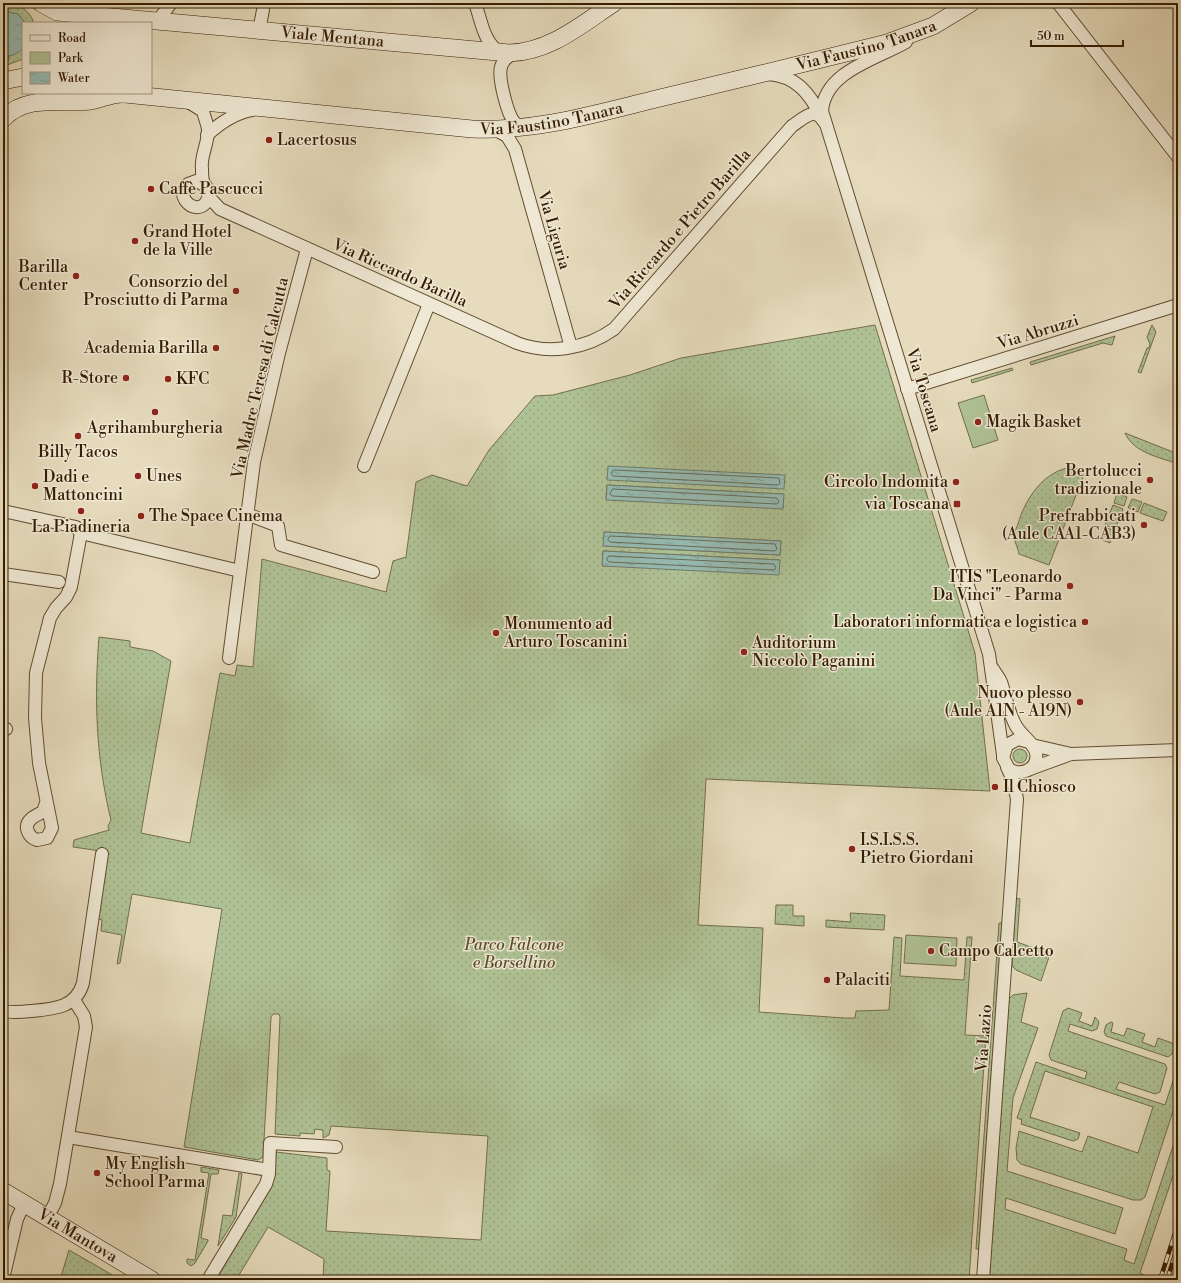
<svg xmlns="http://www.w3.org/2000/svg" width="1181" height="1283" font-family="'Libre Bodoni',serif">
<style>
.green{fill:url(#green-dots);stroke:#726f4a;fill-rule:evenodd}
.pitch{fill:#afc295;stroke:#726f4a}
.water{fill:url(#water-ripples);stroke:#6f7b6b}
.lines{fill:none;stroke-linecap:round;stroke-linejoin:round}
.shore{stroke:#666c59;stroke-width:1}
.minor-casing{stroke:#614c2f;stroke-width:14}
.secondary-casing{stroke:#351c00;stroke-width:18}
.minor{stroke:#efe8d4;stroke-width:12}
.secondary{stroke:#efe8d4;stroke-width:17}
.rail-casing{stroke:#351c00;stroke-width:4.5}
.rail{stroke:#efe8d4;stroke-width:3;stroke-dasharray:9;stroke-linecap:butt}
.poi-dot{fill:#8f2418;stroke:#efe8d4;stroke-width:1.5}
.labels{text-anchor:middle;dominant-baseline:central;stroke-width:3;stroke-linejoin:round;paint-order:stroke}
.street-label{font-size:16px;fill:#351c00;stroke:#efe8d4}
.poi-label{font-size:16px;fill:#351c00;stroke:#efe8d4;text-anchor:start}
.park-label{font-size:16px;font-style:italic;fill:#5a4e2d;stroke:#efe8d4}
</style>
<defs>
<pattern id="green-dots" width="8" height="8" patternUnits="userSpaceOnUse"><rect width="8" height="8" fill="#afc295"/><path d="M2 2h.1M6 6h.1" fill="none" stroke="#97a67f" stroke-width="1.8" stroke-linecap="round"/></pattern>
<pattern id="water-ripples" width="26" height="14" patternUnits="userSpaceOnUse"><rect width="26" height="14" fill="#96bbb2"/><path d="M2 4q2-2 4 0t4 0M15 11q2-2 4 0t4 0" fill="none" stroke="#82a097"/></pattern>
</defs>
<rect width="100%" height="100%" fill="#e6dcbd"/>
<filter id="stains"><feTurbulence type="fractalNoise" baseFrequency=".005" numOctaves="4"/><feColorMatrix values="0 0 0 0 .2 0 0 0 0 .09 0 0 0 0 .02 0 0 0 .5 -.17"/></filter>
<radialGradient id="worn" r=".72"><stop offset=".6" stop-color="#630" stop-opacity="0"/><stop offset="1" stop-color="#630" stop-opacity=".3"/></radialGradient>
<!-- green -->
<g class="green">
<path d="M3 3C18 3 29 9 34 23H25L18 14 3 11Z"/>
<polygon points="23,48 23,59 7,65 9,56"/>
<path d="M875 325 975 653 990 791 706 779 698 925 763 928 759 1012 844 1018H855L856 1011 889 1010 894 937 902 938 900 976 964 980 967 937H972L965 1035 986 1036 969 1280H323L324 1259 268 1227 236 1280H216L271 1188 274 1177 276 1152 327 1158V1170L330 1171 326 1231 481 1240 488 1136 331 1126 329 1135 323 1138V1130L315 1129 314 1134 300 1133V1136L275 1134 280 1017 279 1014H273L271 1017 263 1157 258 1160 184 1147 222 909 132 894 120 963 117 964 122 935 101 931 102 920 97 919 108 852 73 847 74 840 109 830 108 826 111 820C96 759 94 699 99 637L130 641V647L153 651 171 661 141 833 190 843 220 673 235 676 237 665 253 667 262 559 386 592 393 561 406 557 416 482 432 475 467 486 489 450 535 396 553 395 630 375 681 358ZM607 485 783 494V508L606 499ZM604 532 781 541 780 555 604 546ZM603 551 780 560V561L603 566Z"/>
<polygon points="1152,325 1156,332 1141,373 1138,372 1147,348 1149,348 1150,344 1147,337"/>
<polygon points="1115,336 1112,345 1103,343 1031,365 1030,362"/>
<polygon points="1012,368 1013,370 972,383 971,380"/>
<path d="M1125 433 1178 454V464C1159 457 1134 453 1125 433Z"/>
<path d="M1073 467 1085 472 1049 565 1019 554C1018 548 1014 541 1014 536 1014 532 1017 527 1018 524 1025 499 1044 470 1073 467Z"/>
<polygon points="1117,493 1127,497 1124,506 1114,503"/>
<polygon points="1132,499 1142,502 1138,512 1128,508"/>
<polygon points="1144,503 1167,512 1163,521 1140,513"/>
<polygon points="1113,505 1123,509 1115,529 1105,525"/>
<polygon points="1105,527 1114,531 1110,543 1100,539"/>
<circle cx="1020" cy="756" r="7"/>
<polygon points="1016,898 1020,899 1017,942 1050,954 1041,981 1016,970 1012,966"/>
<polygon points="776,905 793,905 793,916 804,916 804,926 775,924"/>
<polygon points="850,913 885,915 884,930 826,927 826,920 851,922"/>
<polygon points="999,923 1002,923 979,1249 976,1249"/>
<polygon points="1027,993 1021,1022 1038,1028 1013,1098 1007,1171 1123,1208 1115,1234 1006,1198 1005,1209 1127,1249 1124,1260 1134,1264 1178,1131 1178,1161 1140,1273 1144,1275 1142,1280 989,1280 1009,999 1013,995"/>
<polygon points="1068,1008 1082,1013 1079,1021 1092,1026 1095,1017 1099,1022 1097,1029 1092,1031 1070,1024 1068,1031 1165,1064 1167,1068 1160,1092 1155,1094 1119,1082 1116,1089 1165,1105 1178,1066 1178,1096 1145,1197 1141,1200 1133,1200 1021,1164 1017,1160 1016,1148 1019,1131 1082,1152 1088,1136 1138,1153 1153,1107 1045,1071 1030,1117 1080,1133 1078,1139 1073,1141 1021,1124 1022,1120 1017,1118 1036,1062 1085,1079 1087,1072 1051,1060 1049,1055 1063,1011"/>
<polygon points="1111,1022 1113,1023 1111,1032 1124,1036 1127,1028 1145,1034 1142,1042 1155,1047 1158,1038 1172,1043 1174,1047 1172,1054 1168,1057 1106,1036 1104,1032 1106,1025"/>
<polygon points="201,1167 219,1170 218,1174 211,1174 201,1238 208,1240 208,1241 195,1263 191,1266 187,1263 187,1259 195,1260 209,1173 201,1172"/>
<polygon points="239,1173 242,1174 236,1217 218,1246 223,1215 232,1216"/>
<polygon points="69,1250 121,1280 60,1280"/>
</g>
<!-- pitch -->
<g class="pitch">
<polygon points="984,395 998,440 973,448 958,403"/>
<polygon points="906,935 957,938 956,966 904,963"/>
</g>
<!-- water -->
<g class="water">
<path d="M3 11 18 14 25 23H23V48C18 54 11 57 3 56Z"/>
<polygon points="608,466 785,475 784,489 607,480"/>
<polygon points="607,485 784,494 783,509 606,500"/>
<polygon points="604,532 781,541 780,555 603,546"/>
<polygon points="603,551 780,560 779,575 602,566"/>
</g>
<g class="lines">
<!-- shore -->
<g class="shore">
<polygon points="614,470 779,478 780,483 778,485 613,476 611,474"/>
<polygon points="613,489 777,498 779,502 777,504 612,496 610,494"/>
<polygon points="610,536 775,544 777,549 775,551 610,542 608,540"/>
<polygon points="609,556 774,564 776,568 774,570 609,562 607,560"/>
</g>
<!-- minor casing -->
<g class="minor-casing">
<g id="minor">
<path d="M475 3C481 19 484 46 502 53"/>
<polyline points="1058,3 1178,157"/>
<polyline points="150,20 160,18 171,3"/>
<polyline points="259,31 263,10"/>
<path d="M906 42C877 59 825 71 822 111L989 654 1003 755"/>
<path d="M516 53C509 55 503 60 501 67 498 77 507 113 514 122 517 125 520 127 525 127"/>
<path d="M768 74C797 76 810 94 822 118"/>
<path d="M190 103 203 111C204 116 207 123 208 129 209 142 200 156 202 169 202 173 202 177 203 181 205 187 210 191 208 198 203 214 184 207 183 193L188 184 196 181 206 186"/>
<polyline points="496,130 507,136 515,149 571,347"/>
<path d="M207 135C220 123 234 113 252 110"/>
<path d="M209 193 210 198 220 209 517 343C549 355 586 349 614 329L792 126C803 119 815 105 824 122"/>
<polyline points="907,389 1178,305"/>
<polyline points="364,466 429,304"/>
<polyline points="3,511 76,527 81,533 240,571"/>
<polyline points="247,514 278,526 281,545 373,572"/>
<polyline points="3,574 59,582"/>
<polyline points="229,658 254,462 279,353 307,249"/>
<path d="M993 669C995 673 999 677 1001 682 1006 697 1008 712 1016 726 1021 735 1034 743 1036 753 1039 769 1021 777 1009 769L1003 758 1007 745 1018 739 1029 742"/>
<polyline points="3,728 6,729"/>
<polyline points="1032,745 1071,754 1178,750"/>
<polyline points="1030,769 1071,754"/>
<path d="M46 803 43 812C39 814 34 816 31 819 23 826 28 837 37 840L47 838 52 828 39 763 35 718 36 673 50 618 56 608 66 597 71 587 81 533"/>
<path d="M3 1011C13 1013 22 1012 31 1011 53 1009 76 1008 83 983L102 854"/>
<polyline points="68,1137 269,1170"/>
<polyline points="47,1218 55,1203 60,1184 86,1027 84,1016 74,1000"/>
<polyline points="3,1279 17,1219 24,1204"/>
<polyline points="208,1280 266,1184 269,1174 270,1143 336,1147"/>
<polyline points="983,1280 1017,799 1013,780 1007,767"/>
</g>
</g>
<!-- secondary casing -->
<g class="secondary-casing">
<g id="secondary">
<path id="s1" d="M41 3 57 12 509 53C550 52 582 24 614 3"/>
<polyline points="3,81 23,77"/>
<path id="s2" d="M115 93 472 129C536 132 598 113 660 98 736 80 811 62 887 43L933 26 971 3"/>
<path d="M3 119C26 94 62 104 91 101 102 99 113 93 124 94"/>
<path id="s3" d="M3 1191 152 1280"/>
</g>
</g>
<!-- minor -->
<use href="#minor" class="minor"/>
<!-- secondary -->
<use href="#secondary" class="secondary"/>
<!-- rail casing -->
<g class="rail-casing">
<g id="rail">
<polyline points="1160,1280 1178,1224"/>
<polyline points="1167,1280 1178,1245"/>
</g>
</g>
<!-- rail -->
<use href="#rail" class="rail"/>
</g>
<!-- markers -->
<g class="poi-dot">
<circle cx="269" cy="140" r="4"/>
<circle cx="151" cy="189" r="4"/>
<circle cx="135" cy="241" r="4"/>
<circle cx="76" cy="276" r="4"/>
<circle cx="236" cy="291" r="4"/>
<circle cx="216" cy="348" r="4"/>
<circle cx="126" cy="378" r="4"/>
<circle cx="168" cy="379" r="4"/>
<circle cx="155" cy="412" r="4"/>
<circle cx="978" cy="422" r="4"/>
<circle cx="78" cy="436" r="4"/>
<circle cx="138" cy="476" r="4"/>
<circle cx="1150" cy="480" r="4"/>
<circle cx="956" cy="482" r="4"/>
<circle cx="35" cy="486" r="4"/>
<rect x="953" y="500" width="8" height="8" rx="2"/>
<circle cx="81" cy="511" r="4"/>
<circle cx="141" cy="516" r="4"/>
<circle cx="1144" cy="525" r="4"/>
<circle cx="1070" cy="586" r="4"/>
<circle cx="1085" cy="622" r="4"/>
<circle cx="496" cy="633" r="4"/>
<circle cx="744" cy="652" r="4"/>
<circle cx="1080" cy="702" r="4"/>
<circle cx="995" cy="787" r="4"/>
<circle cx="852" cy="849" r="4"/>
<circle cx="931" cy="951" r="4"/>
<circle cx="827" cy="980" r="4"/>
<circle cx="97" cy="1173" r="4"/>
</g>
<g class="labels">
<!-- street labels -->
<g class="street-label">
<text stroke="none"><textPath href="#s1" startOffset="295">Viale Mentana</textPath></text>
<text stroke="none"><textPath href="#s2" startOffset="763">Via Faustino Tanara</textPath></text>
<text stroke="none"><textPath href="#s2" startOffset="439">Via Faustino Tanara</textPath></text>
<text transform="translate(680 229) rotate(-49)">Via Riccardo e Pietro Barilla</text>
<text transform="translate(554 230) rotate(74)">Via Liguria</text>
<text transform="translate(400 273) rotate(24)">Via Riccardo Barilla</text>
<text transform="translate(1038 332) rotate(-17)">Via Abruzzi</text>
<text transform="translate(260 378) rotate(-77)">Via Madre Teresa di Calcutta</text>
<text transform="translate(924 390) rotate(73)">Via Toscana</text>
<text transform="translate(984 1038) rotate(-86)">Via Lazio</text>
<text stroke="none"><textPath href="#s3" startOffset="87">Via Mantova</textPath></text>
</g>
<!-- poi labels -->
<g class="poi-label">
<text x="277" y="140">Lacertosus</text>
<text x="159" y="189">Caffè Pascucci</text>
<text x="143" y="232">Grand Hotel<tspan x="143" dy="18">de la Ville</tspan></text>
<text x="68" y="267" text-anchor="end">Barilla<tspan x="68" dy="18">Center</tspan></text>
<text x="228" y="282" text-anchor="end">Consorzio del<tspan x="228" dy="18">Prosciutto di Parma</tspan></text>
<text x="208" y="348" text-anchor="end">Academia Barilla</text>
<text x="118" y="378" text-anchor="end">R-Store</text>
<text x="176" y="379">KFC</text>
<text x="986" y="422">Magik Basket</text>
<text x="155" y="428" text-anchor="middle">Agrihamburgheria</text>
<text x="78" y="452" text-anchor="middle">Billy Tacos</text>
<text x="1142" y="471" text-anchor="end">Bertolucci<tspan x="1142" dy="18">tradizionale</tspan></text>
<text x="146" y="476">Unes</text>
<text x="43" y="477">Dadi e<tspan x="43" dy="18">Mattoncini</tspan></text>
<text x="948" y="482" text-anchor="end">Circolo Indomita</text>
<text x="949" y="504" text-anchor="end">via Toscana</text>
<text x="149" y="516">The Space Cinema</text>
<text x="1136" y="516" text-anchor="end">Prefrabbicati<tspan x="1136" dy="18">(Aule CAA1-CAB3)</tspan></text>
<text x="81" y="527" text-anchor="middle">La Piadineria</text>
<text x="1062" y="577" text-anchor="end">ITIS "Leonardo<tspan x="1062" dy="18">Da Vinci" - Parma</tspan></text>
<text x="1077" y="622" text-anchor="end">Laboratori informatica e logistica</text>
<text x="504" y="624">Monumento ad<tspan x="504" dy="18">Arturo Toscanini</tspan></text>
<text x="752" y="643">Auditorium<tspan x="752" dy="18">Niccolò Paganini</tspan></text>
<text x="1072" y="693" text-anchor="end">Nuovo plesso<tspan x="1072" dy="18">(Aule A1N - A19N)</tspan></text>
<text x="1003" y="787">Il Chiosco</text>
<text x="860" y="840">I.S.I.S.S.<tspan x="860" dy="18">Pietro Giordani</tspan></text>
<text x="939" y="951">Campo Calcetto</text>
<text x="835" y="980">Palaciti</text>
<text x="105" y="1164">My English<tspan x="105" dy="18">School Parma</tspan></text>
</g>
<!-- park labels -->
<g class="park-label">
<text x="514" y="945">Parco Falcone<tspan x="514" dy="18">e Borsellino</tspan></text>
</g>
</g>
<!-- margin -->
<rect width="1181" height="1283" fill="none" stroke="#e6dcbd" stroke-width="16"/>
<rect x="4" y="4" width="1173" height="1275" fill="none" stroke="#351c00" stroke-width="2"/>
<rect x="8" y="8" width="1165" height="1267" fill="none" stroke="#351c00"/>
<!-- legend -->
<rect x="22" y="22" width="130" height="72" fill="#efe8d4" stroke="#a5967f"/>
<rect x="30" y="35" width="20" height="6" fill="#efe8d4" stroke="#a5967f"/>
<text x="58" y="42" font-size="12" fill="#351c00">Road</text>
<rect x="30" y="52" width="20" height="12" fill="#afc295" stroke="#a5967f"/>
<text x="58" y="62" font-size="12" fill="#351c00">Park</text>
<rect x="30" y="72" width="20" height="12" fill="url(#water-ripples)" stroke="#a5967f"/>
<text x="58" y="82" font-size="12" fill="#351c00">Water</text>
<!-- scale -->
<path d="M1031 40v6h92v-6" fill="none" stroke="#351c00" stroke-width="2"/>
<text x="1037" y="40" font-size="12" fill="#351c00" stroke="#efe8d4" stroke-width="3" paint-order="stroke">50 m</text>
<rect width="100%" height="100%" filter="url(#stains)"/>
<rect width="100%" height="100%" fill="url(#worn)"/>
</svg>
